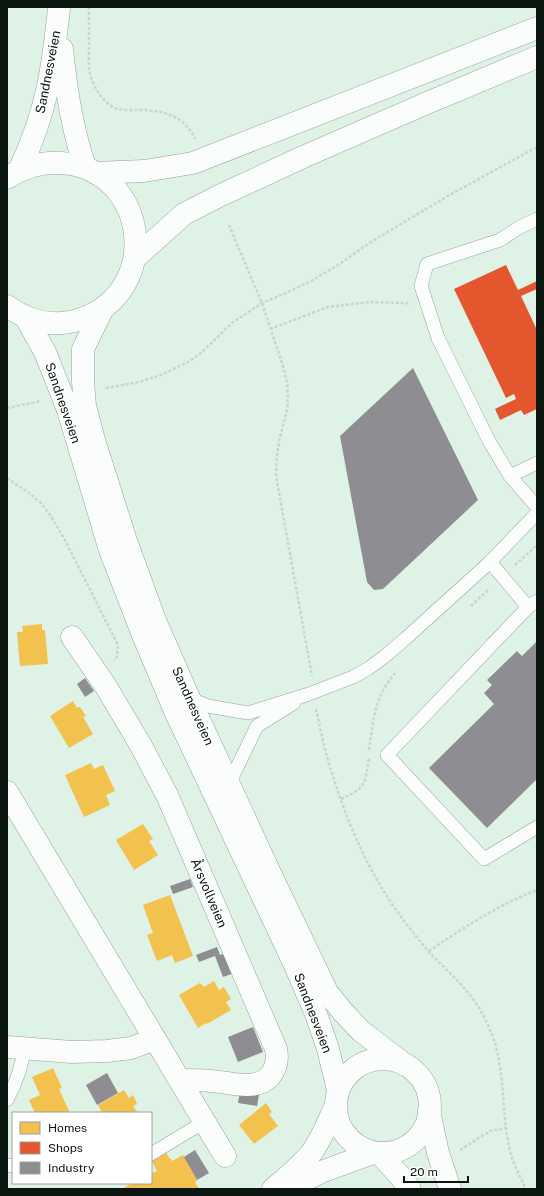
<svg xmlns="http://www.w3.org/2000/svg" width="544" height="1196" font-family="'Public Sans',sans-serif">
<style>
.homes{fill:#f2c14e}
.shops{fill:#e4572e}
.industry{fill:#8d8d92}
.lines{fill:none;stroke-linecap:round;stroke-linejoin:round}
.service-casing{stroke:#95a39b;stroke-width:14}
.minor-casing{stroke:#95a39b;stroke-width:23}
.secondary-casing{stroke:#95a39b;stroke-width:23}
.primary-casing{stroke:#95a39b;stroke-width:23}
.trunk-casing{stroke:#95a39b;stroke-width:23}
.path{stroke:#cdd3d0;stroke-width:2.5;stroke-dasharray:3 2;stroke-linecap:butt}
.service{stroke:#fafdfb;stroke-width:13}
.minor{stroke:#fafdfb;stroke-width:22}
.secondary{stroke:#fafdfb;stroke-width:22}
.primary{stroke:#fafdfb;stroke-width:22}
.trunk{stroke:#fafdfb;stroke-width:22}
.labels{text-anchor:middle;dominant-baseline:central;stroke-width:4;stroke-linejoin:round;paint-order:stroke}
.street-label{font-size:13px;fill:#0a160f;stroke:#fff}
</style>
<rect width="100%" height="100%" fill="#dff2e6"/>
<!-- homes -->
<g class="homes">
<polygon points="42,624 42,630 45,630 48,664 20,666 17,632 23,632 22,626"/>
<polygon points="73,701 77,708 80,707 86,716 83,717 93,734 69,748 50,716"/>
<polygon points="91,763 94,769 103,765 115,791 106,795 110,805 84,817 65,775"/>
<polygon points="143,824 153,839 149,841 158,855 134,870 116,840"/>
<polygon points="170,895 193,956 175,963 172,955 157,961 147,935 153,933 143,905"/>
<polygon points="214,981 219,990 224,987 231,999 226,1002 231,1010 207,1024 206,1023 198,1028 179,995 200,983 204,987"/>
<polygon points="53,1068 62,1088 59,1089 70,1113 35,1113 29,1100 40,1095 32,1077"/>
<polygon points="124,1090 129,1098 133,1095 137,1104 133,1106 138,1113 102,1113 98,1105"/>
<polygon points="266,1103 272,1112 269,1114 278,1126 254,1144 239,1125"/>
<polygon points="164,1150 170,1159 171,1159 172,1161 183,1155 197,1180 195,1182 199,1189 122,1189 132,1183 151,1183 151,1171 152,1173 157,1171 151,1160"/>
</g>
<!-- shops -->
<polygon class="shops" points="506,265 518,290 537,281 537,289 521,296 537,330 537,409 524,415 521,410 500,420 495,409 516,399 514,394 506,398 454,289"/>
<!-- industry -->
<g class="industry">
<polygon points="413,368 478,500 383,589 374,590 367,582 340,436"/>
<polygon points="537,641 537,779 487,828 429,768 494,704 484,693 492,685 487,680 517,651 522,656"/>
<polygon points="85,678 94,691 85,697 77,684"/>
<polygon points="190,879 193,887 173,894 170,886"/>
<polygon points="217,947 220,955 226,953 234,973 223,977 215,956 199,962 196,955"/>
<polygon points="253,1027 263,1052 238,1062 228,1037"/>
<polygon points="107,1073 118,1093 97,1105 86,1085"/>
<polygon points="240,1091 259,1095 257,1106 238,1103"/>
<polygon points="195,1150 209,1173 197,1180 184,1157"/>
</g>
<g class="lines">
<!-- service casing -->
<g class="service-casing">
<g id="service">
<polyline points="537,219 520,227 500,240 427,264 421,286 438,338 489,441 510,476 537,507"/>
<polyline points="510,476 537,463"/>
<polyline points="490,562 528,607"/>
<polyline points="537,601 528,607 387,755 484,859 537,827"/>
<polyline points="189,698 208,706 248,713 309,694 353,677 369,668 384,657 405,639 490,562 537,513"/>
<polyline points="229,784 257,726 294,703"/>
<path d="M7 1100C16 1083 22 1067 24 1049"/>
<polyline points="151,1154 204,1122"/>
<polyline points="7,1165 13,1166"/>
</g>
</g>
<!-- minor casing -->
<g class="minor-casing">
<g id="minor">
<path d="M72 637 105 685 140 744 167 795 276 1049C278 1059 277 1068 270 1076 256 1092 230 1082 211 1081 201 1080 190 1080 180 1080"/>
<polyline points="7,792 225,1156"/>
<polyline points="7,1047 72,1052 107,1051 131,1048 155,1039"/>
</g>
</g>
<!-- secondary casing -->
<g class="secondary-casing">
<g id="secondary">
<path d="M273 1189C287 1177 301 1166 312 1152 322 1138 328 1122 335 1107"/>
<polyline points="288,1189 321,1172 373,1153"/>
</g>
</g>
<!-- primary casing -->
<g class="primary-casing">
<g id="primary">
<path d="M62 49C66 90 72 129 85 167"/>
<path d="M19 171C32 143 42 115 48 86 53 64 55 40 58 18L59 7"/>
</g>
</g>
<!-- trunk casing -->
<g class="trunk-casing">
<g id="trunk">
<polyline points="95,173 144,171 193,163 537,28"/>
<path d="M7 178C23 167 41 162 61 163 148 168 164 291 81 319 55 328 29 322 7 306"/>
<polyline points="135,258 184,214 219,196 303,157 427,103 537,57"/>
<polyline points="103,308 83,349 83,381 85,406 94,440 126,541 156,623 189,698 270,873 327,992 343,1012 361,1031 404,1064"/>
<polyline points="26,318 45,352 68,410 110,550 143,635 175,711 294,963 316,1014 328,1049 338,1090"/>
<circle cx="383" cy="1106" r="47"/>
<polyline points="429,1111 438,1153 450,1189"/>
<polyline points="379,1153 400,1176 410,1189"/>
</g>
</g>
<!-- path -->
<g class="path">
<path d="M89 7C89 19 89 32 89 44 89 54 88 64 90 74 93 86 103 103 115 108 123 111 132 110 139 110 163 110 185 116 195 139"/>
<polyline points="229,225 262,303 283,366 287,382 288,397 287,410 279,441 277,455 276,473 278,487 312,676"/>
<polyline points="270,329 328,307 369,302 407,303 408,305"/>
<polyline points="106,388 139,382 161,375 190,361 202,352 232,323 262,303 286,293 313,280 338,265 371,242 446,197 537,147"/>
<polyline points="7,408 41,401"/>
<polyline points="7,478 29,493 41,503 51,516 66,542 118,645 117,657 114,661"/>
<polyline points="515,565 537,545"/>
<polyline points="471,606 489,589"/>
<path d="M316 709C321 731 325 754 333 776 349 828 372 879 405 922 413 932 421 943 430 953 449 973 472 992 484 1017 489 1028 495 1039 497 1051 505 1084 502 1118 510 1150 513 1164 520 1176 526 1189"/>
<path d="M369 750C374 717 374 697 397 671"/>
<path d="M341 799C367 788 365 783 369 757"/>
<path d="M429 951C463 928 498 905 537 890"/>
<polyline points="460,1150 490,1131 506,1128"/>
</g>
<!-- service -->
<use href="#service" class="service"/>
<!-- minor -->
<use href="#minor" class="minor"/>
<!-- secondary -->
<use href="#secondary" class="secondary"/>
<!-- primary -->
<use href="#primary" class="primary"/>
<!-- trunk -->
<use href="#trunk" class="trunk"/>
</g>
<g class="labels">
<!-- street labels -->
<g class="street-label">
<text transform="translate(48 72) rotate(-79)">Sandnesveien</text>
<text transform="translate(63 403) rotate(71)">Sandnesveien</text>
<text transform="translate(193 706) rotate(66)">Sandnesveien</text>
<text transform="translate(209 893) rotate(67)">Årsvollveien</text>
<text transform="translate(313 1013) rotate(69)">Sandnesveien</text>
</g>
</g>
<!-- border -->
<rect width="544" height="1196" fill="none" stroke="#0a160f" stroke-width="16"/>
<!-- legend -->
<rect x="12" y="1112" width="140" height="72" fill="#ffffff" stroke="#9da29f"/>
<rect x="20" y="1122" width="20" height="12" fill="#f2c14e" stroke="#9da29f"/>
<text x="48" y="1132" font-size="12" fill="#0a160f">Homes</text>
<rect x="20" y="1142" width="20" height="12" fill="#e4572e" stroke="#9da29f"/>
<text x="48" y="1152" font-size="12" fill="#0a160f">Shops</text>
<rect x="20" y="1162" width="20" height="12" fill="#8d8d92" stroke="#9da29f"/>
<text x="48" y="1172" font-size="12" fill="#0a160f">Industry</text>
<!-- scale -->
<path d="M404 1176v6h64v-6" fill="none" stroke="#0a160f" stroke-width="2"/>
<text x="410" y="1176" font-size="12" fill="#0a160f" stroke="#ffffff" stroke-width="3" paint-order="stroke">20 m</text>
</svg>
